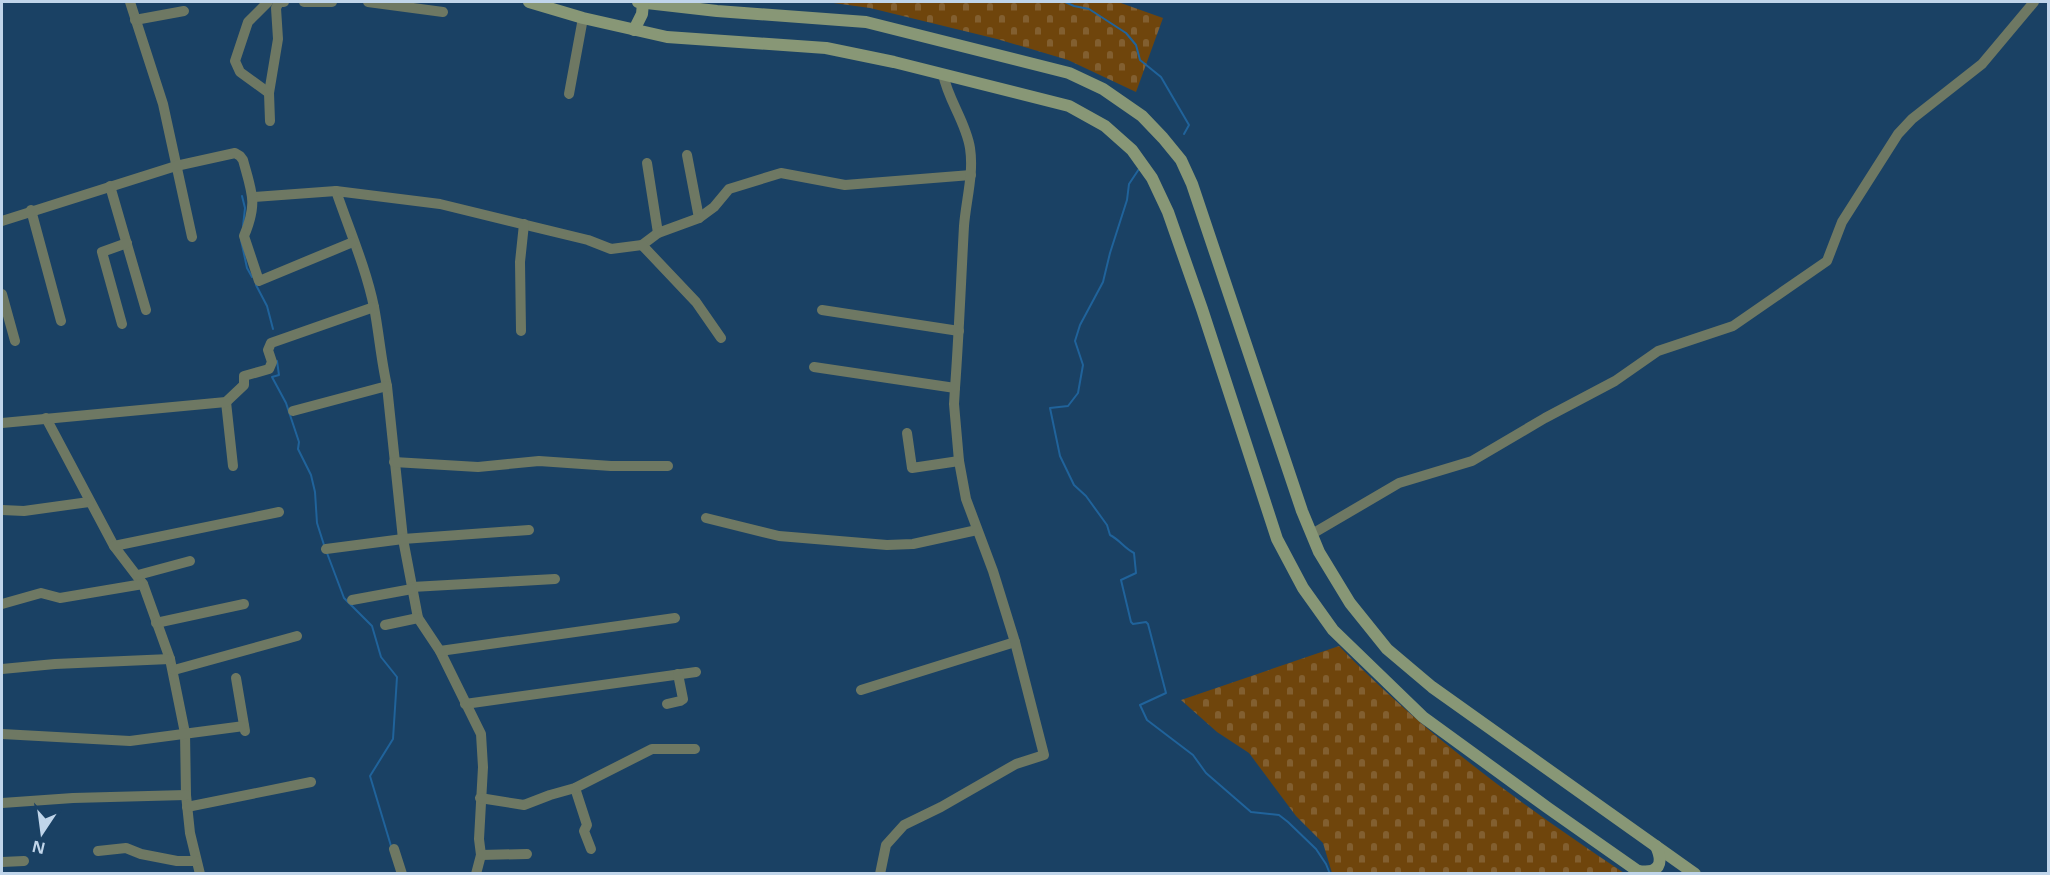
<svg xmlns="http://www.w3.org/2000/svg" width="2050" height="875" font-family="'Open Sans',sans-serif">
<style>
.cemetery{fill:url(#cemetery-stones)}
.lines{fill:none;stroke-linecap:round;stroke-linejoin:round}
.stream{stroke:#20639b;stroke-width:2}
.street{stroke:#6e7863;stroke-width:10}
.secondary{stroke:#889776;stroke-width:12}
</style>
<defs>
<pattern id="cemetery-stones" width="16" height="16" patternUnits="userSpaceOnUse" patternTransform="scale(1.5)"><rect width="16" height="16" fill="#6f450c"/><path d="M2 7V4a2 2 0 0 1 4 0v3zM10 15v-3a2 2 0 0 1 4 0v3z" fill="#825f30"/></pattern>
</defs>
<rect width="100%" height="100%" fill="#1a4164"/>
<!-- cemetery -->
<g class="cemetery">
<polygon points="826,2 1118,2 1163,18 1136,92 1068,60 997,39 870,8"/>
<path d="M1339 646C1425 735 1522 805 1624 873H1332L1323 843 1296 816 1249 753 1217 732 1181 700Z"/>
</g>
<g class="lines">
<!-- stream -->
<g class="stream">
<polyline points="1065,2 1074,6 1089,9 1126,33 1136,45 1140,60 1161,77 1189,125 1184,134"/>
<path d="M1139 169 1129 184 1127 200 1110 253 1103 282 1080 325 1075 341 1083 365 1078 393 1068 406 1050 408 1060 456 1074 485 1086 496 1107 525 1110 535C1120 540 1124 548 1134 553L1136 573 1121 580 1131 622 1133 624 1146 622 1148 624 1166 693 1140 705 1147 720 1193 755 1206 773 1251 812 1279 815 1288 822 1316 849 1326 864 1330 874"/>
<polyline points="242,196 245,208 243,226"/>
<polyline points="241,240 247,268 252,277"/>
<polyline points="256,285 267,306 273,329"/>
<polyline points="277,361 279,375 272,377 286,403 299,442 298,449 311,475 315,492 317,523 324,545"/>
<polyline points="327,553 344,598 372,626 381,657 397,677 393,739 370,776 391,846"/>
</g>
<!-- street -->
<g class="street">
<polyline points="130,2 163,104 192,237"/>
<polyline points="268,2 248,22 235,61 240,72 269,93"/>
<polyline points="304,2 332,2"/>
<polyline points="368,2 443,12"/>
<polyline points="135,20 184,11"/>
<polyline points="569,94 583,18"/>
<polyline points="270,121 269,93 278,39 276,8 279,2 284,2"/>
<polyline points="687,155 699,218"/>
<polyline points="647,163 658,233"/>
<polyline points="110,186 146,310"/>
<path d="M336 191C349 229 366 268 374 307 379 333 381 360 387 386L403 539 418 618 440 651 481 734 483 767 479 839 481 855 476 874"/>
<polyline points="254,197 336,191 440,204 588,240 611,249 642,245 658,233 699,218 714,207 729,189 781,173 845,185 971,175"/>
<polyline points="31,210 61,321"/>
<path d="M2 221 176 166 235 153 240 156 243 160C252 193 258 203 244 236L259 281 353 242"/>
<polyline points="642,245 696,302 721,338"/>
<polyline points="2,294 15,341"/>
<polyline points="822,310 959,331"/>
<polyline points="122,324 102,252 127,243"/>
<polyline points="521,331 520,262 524,224"/>
<polyline points="814,367 955,388"/>
<polyline points="226,402 233,466"/>
<polyline points="293,411 387,386"/>
<polyline points="46,418 114,546 143,584 170,659 185,733 186,795 190,833 200,874"/>
<polyline points="2,423 226,402 244,385 244,376 269,369 272,362 268,350 271,343 374,307"/>
<polyline points="907,433 912,468 959,461"/>
<polyline points="394,462 478,467 539,461 611,466 668,466"/>
<polyline points="2,510 24,511 89,502"/>
<polyline points="706,518 779,536 887,545 913,544 977,530"/>
<polyline points="1312,534 1399,483 1472,461 1545,418 1615,381 1658,351 1733,326 1827,261 1842,222 1898,134 1912,119 1982,64 2034,2"/>
<polyline points="114,546 279,512"/>
<polyline points="326,549 403,539 529,530"/>
<polyline points="138,575 190,561"/>
<polyline points="412,587 555,579"/>
<polyline points="352,600 412,589"/>
<polyline points="2,604 41,593 60,598 143,584"/>
<polyline points="156,623 244,604"/>
<polyline points="385,625 418,618"/>
<polyline points="440,651 675,618"/>
<polyline points="2,669 55,664 170,659"/>
<polyline points="174,670 297,636"/>
<polyline points="236,678 245,731"/>
<polyline points="861,690 1015,642"/>
<polyline points="465,704 696,672"/>
<polyline points="667,704 680,701 683,699 678,674"/>
<polyline points="2,734 130,741 244,726"/>
<polyline points="575,788 587,825 584,831 591,849"/>
<polyline points="480,798 524,805 550,795 575,788 652,749 695,749"/>
<polyline points="2,803 73,798 186,795"/>
<polyline points="187,807 311,782"/>
<polyline points="394,849 402,874"/>
<polyline points="98,851 126,848 141,854 177,861 196,861"/>
<polyline points="481,855 527,854"/>
<polyline points="2,862 24,861"/>
<path d="M880 874 886 845 904 825 941 807 1016 764 1044 755 1015 642 993 571 966 499 959 461 954 404 955 388C959 334 961 280 964 226 966 200 974 174 970 148 966 122 948 100 943 74"/>
</g>
<!-- secondary -->
<g class="secondary">
<polyline points="529,2 583,18 667,37 826,48 894,62 1069,106 1105,126 1132,150 1152,178 1168,212 1202,309 1277,539 1303,588 1333,630 1423,717 1548,808 1642,874"/>
<polyline points="638,2 717,11 866,22 1069,73 1103,89 1142,116 1163,138 1181,160 1192,184 1302,511 1319,552 1350,603 1387,649 1432,687 1695,874"/>
<polyline points="634,30 642,14 643,3"/>
<path d="M1638 871C1659 874 1664 864 1656 846"/>
</g>
</g>
<!-- border -->
<rect width="2050" height="875" fill="none" stroke="#c0d5ea" stroke-width="6"/>
<!-- north arrow -->
<g transform="translate(42 833) rotate(193)" stroke="#1a4164" stroke-width="4.5" paint-order="stroke">
<path d="M0-4.5L10 22L0 15L-10 22Z" fill="#c0d5ea"/>
<text y="-9" font-size="16" font-weight="bold" text-anchor="middle" fill="#c0d5ea">N</text>
</g>
</svg>
